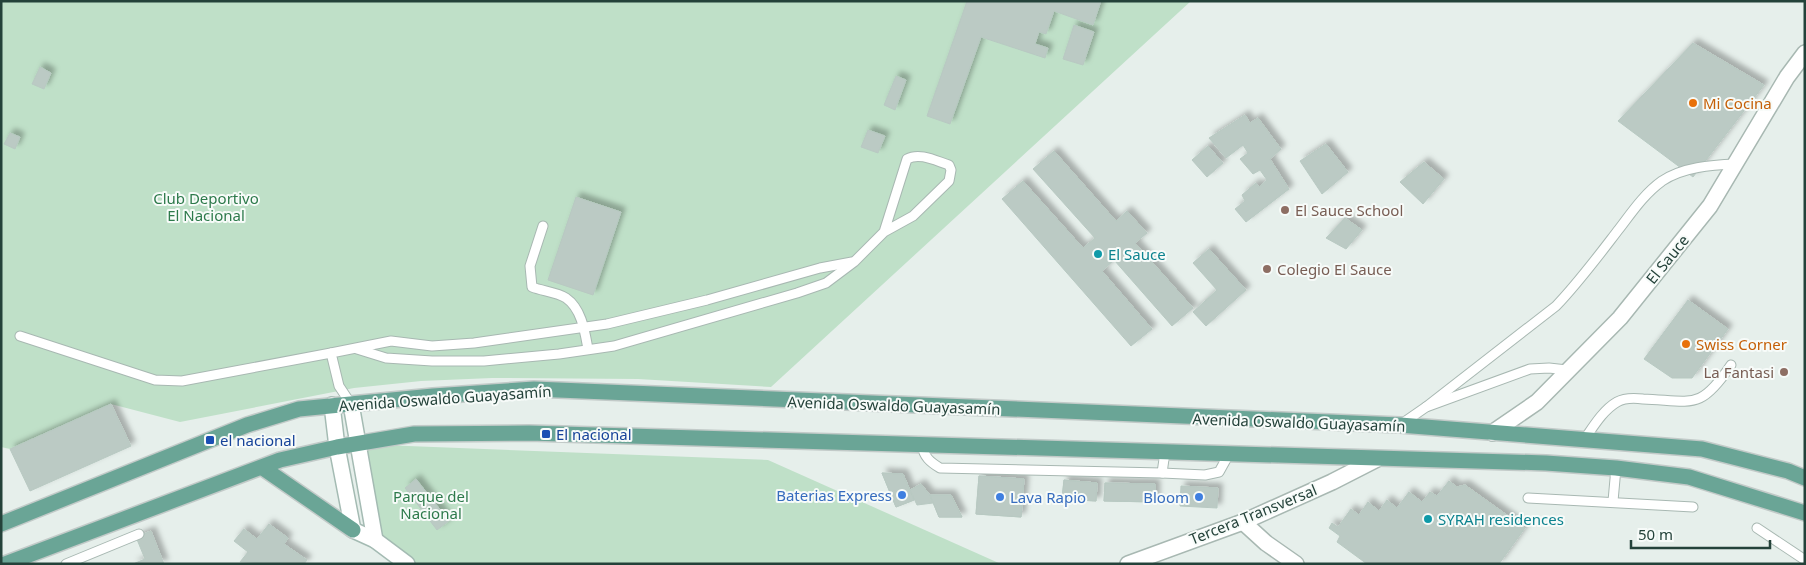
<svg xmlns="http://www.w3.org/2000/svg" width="1806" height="565" font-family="'Noto Sans',sans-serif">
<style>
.green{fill:#bfe0c8}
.building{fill:#bbcac4;stroke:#b8c9c2;filter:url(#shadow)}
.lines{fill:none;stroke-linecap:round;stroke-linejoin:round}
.service-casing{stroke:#a8b8b2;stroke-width:11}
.minor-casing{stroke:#a8b8b2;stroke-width:18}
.secondary-casing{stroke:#a4bbb3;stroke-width:18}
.primary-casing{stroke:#c2cac8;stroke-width:18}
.service{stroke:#fff;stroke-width:9}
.minor{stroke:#fff;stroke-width:15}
.secondary{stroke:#fff;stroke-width:15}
.primary{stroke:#6aa596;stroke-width:15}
.food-dot{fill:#e8710a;stroke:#f7fbf9;stroke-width:2}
.education-dot{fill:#8d6e63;stroke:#f7fbf9;stroke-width:2}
.culture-dot{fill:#0f9aa8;stroke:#f7fbf9;stroke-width:2}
.transit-dot{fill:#1a4fb4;stroke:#f7fbf9;stroke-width:2}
.shop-dot{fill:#3f7fe0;stroke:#f7fbf9;stroke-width:2}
.labels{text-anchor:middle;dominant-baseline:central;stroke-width:4;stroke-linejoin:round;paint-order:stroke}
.food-label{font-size:15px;fill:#c56008;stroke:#f7fbf9;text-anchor:start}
.park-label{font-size:15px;fill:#2d7a4b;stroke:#f7fbf9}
.education-label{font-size:15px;fill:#785e54;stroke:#f7fbf9;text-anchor:start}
.culture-label{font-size:15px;fill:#0d838f;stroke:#f7fbf9;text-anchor:start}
.street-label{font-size:15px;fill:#24423a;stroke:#f7fbf9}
.transit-label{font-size:15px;fill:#164399;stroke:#f7fbf9;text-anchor:start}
.shop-label{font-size:15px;fill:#366cbe;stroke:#f7fbf9;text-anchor:end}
</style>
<defs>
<filter id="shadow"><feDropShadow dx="4.5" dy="-4.5" stdDeviation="2.5" flood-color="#0004"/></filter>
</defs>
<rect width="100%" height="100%" fill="#e6efeb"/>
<!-- green -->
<g class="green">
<polygon points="1,1 1191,1 771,387 638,379 492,378 421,381 354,388 180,422 111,404 10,449 1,447"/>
<polygon points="357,444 768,460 1001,564 407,564 378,542"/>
</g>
<!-- building -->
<g class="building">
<polygon points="967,1 1101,1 1093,25 1054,11 1046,34 1039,32 1035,44 1048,48 1045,58 981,37 950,124 927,116"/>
<polygon points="1074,25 1094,32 1083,65 1063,59"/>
<polygon points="1693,43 1764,85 1693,177 1618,121"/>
<polygon points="40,67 51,73 44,89 32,84"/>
<polygon points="896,76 906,80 895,110 884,105"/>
<polygon points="1245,115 1250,123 1258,118 1281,149 1270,159 1289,189 1246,222 1235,209 1245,201 1242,195 1256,183 1259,187 1267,180 1260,170 1253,174 1240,159 1248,153 1243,145 1226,158 1209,138"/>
<polygon points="868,130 885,136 878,153 861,147"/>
<polygon points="10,133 20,137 15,149 4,144"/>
<polygon points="1326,144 1348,172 1322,194 1300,161"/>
<polygon points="1208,146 1223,163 1207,177 1192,160"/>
<polygon points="1054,151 1116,221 1127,211 1147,233 1135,243 1193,308 1172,326 1114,260 1102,271 1152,329 1131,346 1002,199 1023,181 1083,248 1095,238 1033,169"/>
<polygon points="1424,162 1444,179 1423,204 1400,182"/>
<polygon points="576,197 621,212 593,295 548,280"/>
<polygon points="1345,218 1362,230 1346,249 1326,238"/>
<polygon points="1209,249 1246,290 1206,326 1193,312 1217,290 1193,263"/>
<polygon points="1688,300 1728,329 1692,378 1672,378 1644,359"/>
<polygon points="111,404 131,446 30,491 10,449"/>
<polygon points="882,473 903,474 914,500 896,507"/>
<polygon points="882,473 903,474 914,500 896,507"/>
<polygon points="979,476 1024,479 1021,517 976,514"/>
<polygon points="979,476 1024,479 1021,517 976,514"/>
<polygon points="416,479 449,521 437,530 405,488"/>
<polygon points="1064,480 1097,483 1096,501 1062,499"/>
<polygon points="1064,480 1097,483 1096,501 1062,499"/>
<polygon points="1449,481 1457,487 1465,485 1525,528 1499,564 1367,564 1337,542 1340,536 1329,528 1332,523 1338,527 1351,509 1359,515 1368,502 1379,511 1387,500 1397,508 1409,492 1422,502 1430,492 1437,496"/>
<polygon points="1105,483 1155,484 1155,502 1104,501"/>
<polygon points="1105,483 1155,484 1155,502 1104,501"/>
<polygon points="921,484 930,495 933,503 917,505 910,490"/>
<polygon points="1181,486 1218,488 1217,508 1180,506"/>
<polygon points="930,495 951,495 962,517 939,517"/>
<polygon points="930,495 951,495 962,517 939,517"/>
<polygon points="269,524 288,538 284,544 307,560 304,564 240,562 248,552 234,541 244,529 257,539"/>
<polygon points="151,531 164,564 133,564 145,559 136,537"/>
</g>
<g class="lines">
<!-- service casing -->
<g class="service-casing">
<g id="service">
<path d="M543 226 530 266 532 287C542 291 557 292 566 298 582 309 585 333 588 349"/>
<polyline points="20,336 155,380 182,381 331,353"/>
<path d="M357 349 386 358 432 361H484L559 354 614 346 797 293 826 283 854 262 884 232 913 216 949 181 951 170 949 165C936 161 920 152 907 159L884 232"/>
<polyline points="351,404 339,386 331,353 391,341 432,346 474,343 607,324 707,300 820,268 852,262"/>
<path d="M1426 407 1556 306C1579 282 1599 255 1619 229 1632 212 1644 194 1662 181 1683 167 1711 165 1736 164"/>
<polyline points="1400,425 1426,407 1530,369 1549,368 1567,370"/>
<path d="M1584 440C1593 427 1603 410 1617 402 1624 398 1635 398 1643 399 1693 401 1700 411 1731 365"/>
<path d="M922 445C924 457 930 462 940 468L1162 473 1165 452"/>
<polyline points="1162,473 1205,475 1219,472 1229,454"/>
<polyline points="1528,498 1693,507"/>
<polyline points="1613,501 1616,468"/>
<polyline points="1757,528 1805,560"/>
<polyline points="66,564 139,534"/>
</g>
</g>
<!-- minor casing -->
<g class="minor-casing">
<g id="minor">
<polyline points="1492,433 1537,402 1620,318 1710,206 1787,77 1805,53"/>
<polyline points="1243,522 1266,543 1296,564"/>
<polyline points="1128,564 1243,522 1332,482 1377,459"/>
</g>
</g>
<!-- secondary casing -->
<g class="secondary-casing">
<g id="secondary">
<polyline points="351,404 375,540"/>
<polyline points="332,405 337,447 353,530 375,540 407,564"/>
</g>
</g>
<!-- primary casing -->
<g class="primary-casing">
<g id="primary">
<polyline points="263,468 353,530"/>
<polyline points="1,524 247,425 299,409 433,396 534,389 1400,425 1702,449 1788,471 1805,478"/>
<polyline points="5,564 280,460 337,447 414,434 529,433 1546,463 1616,468 1689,477 1805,513"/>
</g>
</g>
<!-- service -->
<use href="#service" class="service"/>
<!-- minor -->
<use href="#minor" class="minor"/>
<!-- secondary -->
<use href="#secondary" class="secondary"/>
<!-- primary -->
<use href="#primary" class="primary"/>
</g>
<!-- markers -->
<g class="food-dot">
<circle cx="1693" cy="103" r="5"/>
<circle cx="1686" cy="344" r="5"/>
</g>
<g class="education-dot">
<circle cx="1285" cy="210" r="5"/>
<circle cx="1267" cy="269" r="5"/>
<circle cx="1784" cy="372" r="5"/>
</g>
<g class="culture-dot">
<circle cx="1098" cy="254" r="5"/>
<circle cx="1428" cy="519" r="5"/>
</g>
<g class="transit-dot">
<rect x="541" y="429" width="10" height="10" rx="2.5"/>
<rect x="205" y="435" width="10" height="10" rx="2.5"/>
</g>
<g class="shop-dot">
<circle cx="902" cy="495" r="5"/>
<circle cx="1000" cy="497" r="5"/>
<circle cx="1199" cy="497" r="5"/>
</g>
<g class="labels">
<!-- food labels -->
<g class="food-label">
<text x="1703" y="103">Mi Cocina</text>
<text x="1696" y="344">Swiss Corner</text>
</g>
<!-- park labels -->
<g class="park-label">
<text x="206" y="198">Club Deportivo<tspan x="206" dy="17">El Nacional</tspan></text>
<text x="431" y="496">Parque del<tspan x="431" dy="17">Nacional</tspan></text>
</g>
<!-- education labels -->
<g class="education-label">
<text x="1295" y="210">El Sauce School</text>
<text x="1277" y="269">Colegio El Sauce</text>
<text x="1774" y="372" text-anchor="end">La Fantasi</text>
</g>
<!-- culture labels -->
<g class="culture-label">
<text x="1108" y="254">El Sauce</text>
<text x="1438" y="519">SYRAH residences</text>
</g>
<!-- street labels -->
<g class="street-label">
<text transform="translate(1667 259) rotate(-51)">El Sauce</text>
<text transform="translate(445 398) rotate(-4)">Avenida Oswaldo Guayasamín</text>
<text transform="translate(894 405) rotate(2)">Avenida Oswaldo Guayasamín</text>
<text transform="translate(1299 422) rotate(2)">Avenida Oswaldo Guayasamín</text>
<text transform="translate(1253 514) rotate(-22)">Tercera Transversal</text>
</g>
<!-- transit labels -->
<g class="transit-label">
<text x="556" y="434">El nacional</text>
<text x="220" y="440">el nacional</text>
</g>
<!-- shop labels -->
<g class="shop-label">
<text x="892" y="495">Baterias Express</text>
<text x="1010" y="497" text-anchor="start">Lava Rapio</text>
<text x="1189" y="497">Bloom</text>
</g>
</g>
<!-- border -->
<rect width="1806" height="565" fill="none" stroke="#24423a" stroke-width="5"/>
<!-- scale -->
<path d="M1631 540v8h139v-8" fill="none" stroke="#24423a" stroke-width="2.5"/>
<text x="1638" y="540" font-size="15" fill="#24423a" stroke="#f7fbf9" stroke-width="4" paint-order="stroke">50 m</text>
</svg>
